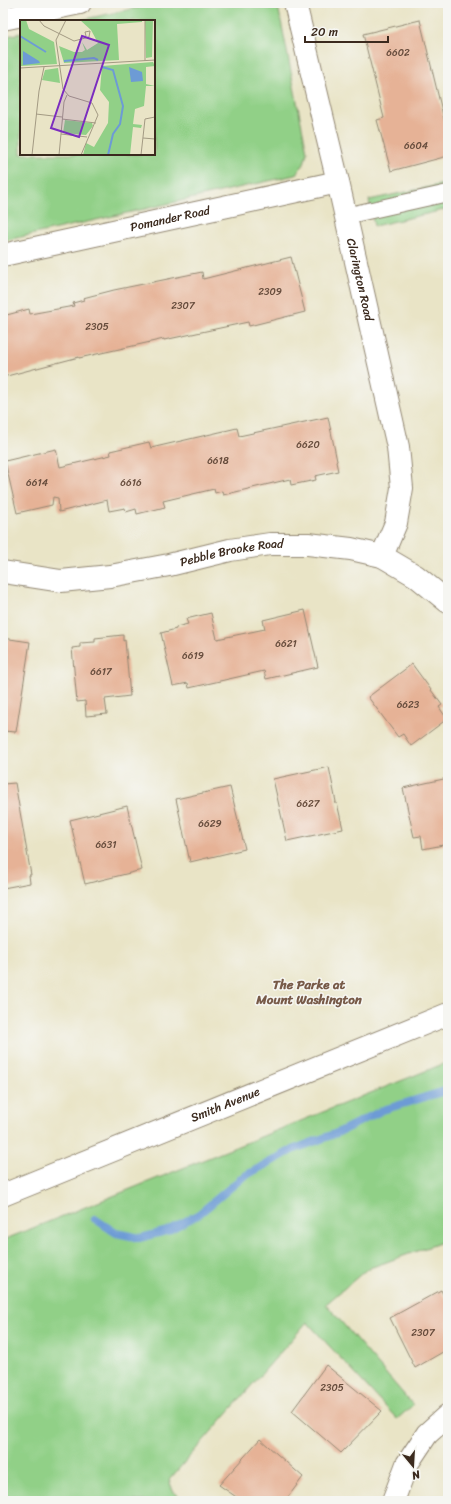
<svg xmlns="http://www.w3.org/2000/svg" width="451" height="1504" font-family="Sriracha,sans-serif">
<style>
.green{fill:#91d087;stroke:#667d52}
.lines{fill:none;stroke-linecap:round;stroke-linejoin:round}
.stream{stroke:#6d9bd5;stroke-width:8}
.building{fill:#e6b296}
.lane-casing{stroke:#928772;stroke-width:18}
.street-casing{stroke:#928772;stroke-width:24}
.secondary-casing{stroke:#928772;stroke-width:24}
.lane{stroke:#fff;stroke-width:16}
.street{stroke:#fff;stroke-width:22}
.secondary{stroke:#fff;stroke-width:22}
.labels{text-anchor:middle;dominant-baseline:central;stroke-width:3;stroke-linejoin:round;paint-order:stroke}
.number-label{font-size:10px;fill:#664c3c}
.street-label{font-size:12px;fill:#3b2a1e;stroke:#f6f6f2}
.neighbourhood-label{font-size:13px;font-weight:bold;fill:#775a48;stroke:#f6f6f2}
.inset-river{fill:none;stroke:#6d9bd5;stroke-width:2}
.inset-road{fill:none;stroke:#a39a83;stroke-width:1}
.view{fill:#7b2cbf;fill-opacity:0.15;stroke:#7b2cbf;stroke-width:2}
.inset-edge{fill:none;stroke:#3b2a1e;stroke-width:2}
</style>
<rect width="100%" height="100%" fill="#f6f6f2"/>
<filter id="ink" filterUnits="userSpaceOnUse"><feTurbulence type="fractalNoise" baseFrequency=".025" numOctaves="2"/><feDisplacementMap in="SourceGraphic" scale="8" xChannelSelector="R" yChannelSelector="G"/><feConvolveMatrix kernelMatrix="1 2 1 2 8 2 1 2 1" color-interpolation-filters="sRGB"/></filter>
<filter id="wash" filterUnits="userSpaceOnUse"><feTurbulence type="fractalNoise" baseFrequency=".012" numOctaves="4" result="noise"/><feDisplacementMap in="SourceGraphic" scale="16" xChannelSelector="R" yChannelSelector="G"/><feGaussianBlur stdDeviation="0.9" result="paint"/><feColorMatrix in="noise" values="0 0 0 0 0 0 0 0 0 0 0 0 0 0 0 0 0 1.4 0 .05"/><feComposite in="paint" operator="in"/></filter>
<g filter="url(#wash)">
<rect width="100%" height="100%" fill="#e9e4c6"/>
<!-- green -->
<g class="green">
<polygon points="159,3 276,3 278,6 307,152 304,164 295,175 3,241 3,37 21,33 21,154 154,154 154,21 76,21"/>
<polygon points="448,183 448,209 374,226 369,200"/>
<polygon points="448,1062 448,1240 367,1269 326,1304 413,1405 397,1419 307,1322 169,1480 173,1491 185,1501 3,1501 3,1240"/>
</g>
<g class="lines">
<!-- stream -->
<polyline class="stream" points="95,1219 116,1233 140,1238 167,1231 199,1214 243,1177 292,1150 337,1133 383,1110 448,1090"/>
</g>
<g id="blocks">
<!-- building -->
<g class="building">
<polygon points="420,20 448,136 448,156 391,171 377,120 384,118 363,34"/>
<polygon points="291,257 305,312 249,326 248,322 164,340 164,339 79,358 79,357 3,377 3,316 29,309 30,314 74,306 73,303 84,300 83,298 114,290 202,272 203,279"/>
<polygon points="328,417 337,461 336,462 338,471 315,476 316,480 291,485 290,479 223,495 222,491 215,493 214,489 163,501 165,507 137,514 136,509 126,512 125,508 109,511 107,500 59,512 58,498 53,497 52,505 17,513 5,461 56,449 60,467 111,455 110,451 149,442 151,448 237,428 239,436"/>
<polygon points="305,610 318,667 266,679 264,671 189,688 188,683 173,686 161,633 176,629 176,627 188,624 186,619 211,613 217,639 265,629 263,620"/>
<polygon points="123,635 123,641 125,640 130,696 105,699 107,714 86,716 85,701 77,702 72,648 80,647 80,643 95,642 95,638"/>
<polygon points="3,638 30,642 16,732 3,731"/>
<polygon points="412,664 442,705 439,707 447,719 411,746 403,734 398,737 368,697"/>
<polygon points="329,767 336,802 334,803 337,803 343,829 287,841 273,779"/>
<polygon points="448,778 448,844 423,849 421,836 414,837 403,788"/>
<polygon points="15,783 31,875 29,875 30,883 3,888 3,784"/>
<polygon points="230,787 245,849 190,862 176,799"/>
<polygon points="127,806 142,870 85,884 70,820"/>
<polygon points="441,1290 448,1304 448,1349 415,1368 390,1318"/>
<polygon points="326,1365 382,1411 341,1453 292,1411"/>
<polygon points="260,1439 303,1477 285,1501 242,1501 219,1485"/>
</g>
</g>
</g>
<g filter="url(#ink)">
<use href="#blocks" fill-opacity="0" stroke="#928772" stroke-width="1"/>
<g class="lines">
<!-- lane casing -->
<g class="lane-casing">
<polyline id="lane" points="345,216 448,193"/>
</g>
<!-- street casing -->
<g class="street-casing">
<g id="street">
<path id="s1" d="M295 3 338 182 398 447 402 488 396 523 382 556"/>
<polyline points="3,19 80,3"/>
<path id="s2" d="M3 255 338 182"/>
<path id="s3" d="M3 572 61 581 110 576 169 565 230 550 270 544H308L351 549 382 556 416 576 448 602"/>
<polyline points="393,1501 407,1464 427,1434 448,1415"/>
</g>
</g>
<!-- secondary casing -->
<g class="secondary-casing">
<g id="secondary">
<path id="s4" d="M3 1195 448 1014"/>
</g>
</g>
<!-- lane -->
<use href="#lane" class="lane"/>
<!-- street -->
<use href="#street" class="street"/>
<!-- secondary -->
<use href="#secondary" class="secondary"/>
</g>
</g>
<g class="labels">
<!-- number labels -->
<g class="number-label">
<text x="398" y="53">6602</text>
<text x="416" y="146">6604</text>
<text x="270" y="292">2309</text>
<text x="183" y="306">2307</text>
<text x="97" y="327">2305</text>
<text x="308" y="445">6620</text>
<text x="218" y="461">6618</text>
<text x="37" y="483">6614</text>
<text x="131" y="483">6616</text>
<text x="286" y="644">6621</text>
<text x="193" y="656">6619</text>
<text x="101" y="672">6617</text>
<text x="408" y="705">6623</text>
<text x="308" y="804">6627</text>
<text x="210" y="824">6629</text>
<text x="106" y="845">6631</text>
<text x="423" y="1333">2307</text>
<text x="332" y="1388">2305</text>
</g>
<!-- street labels -->
<g class="street-label">
<text stroke="none"><textPath href="#s2" startOffset="171">Pomander Road</textPath></text>
<text stroke="none"><textPath href="#s1" startOffset="284">Clarington Road</textPath></text>
<text stroke="none"><textPath href="#s3" startOffset="232">Pebble Brooke Road</textPath></text>
<text stroke="none"><textPath href="#s4" startOffset="240">Smith Avenue</textPath></text>
</g>
<!-- neighbourhood labels -->
<g class="neighbourhood-label">
<text x="309" y="984">The Parke at<tspan x="309" dy="15">Mount Washington</tspan></text>
</g>
</g>
<!-- overview -->
<g transform="translate(20 20)">
<rect width="135" height="135" fill="#e9e4c6"/>
<path d="M0 0H6L9 9 34 22 37 44 1 46ZM60 0H122V2L97 4 99 40 44 43 39 26 54 32H62L65 30 62 22 67 30 78 23 71 10ZM125 0H133L132 37 126 38ZM133 42 135 46 126 47V64L135 66H126L124 86 115 89 113 104 122 105 121 108 113 107 110 135H63L66 123 74 127 88 103 89 82 80 70 82 46ZM38 48 40 63 22 60 25 50ZM45 100 72 103 73 106 66 115 43 113Z" fill="#91d087"/>
<path d="M3 31 19 41 20 43 3 45ZM109 47 122 52 123 61 111 62Z" fill="#6d9bd5"/>
<path class="inset-river" d="M0 16 26 32M44 41 74 38 78 40M82 47 93 50 103 86 100 104 93 114 88 135"/>
<path class="inset-road" d="M19 0 24 6 54 21 69 17 70 11 65 12 66 16M46 0 36 20 43 69 49 76 72 83 78 95 61 135M125 0V41M0 48 135 40M16 94 42 97M42 99 76 103M41 114 67 117M123 118 135 119M12 135 19 71 24 47M39 135 44 82 47 75M121 135 125 99 135 97"/>
<path class="view" d="M62 16 89 25 59 117 31 108Z"/>
<rect width="135" height="135" class="inset-edge"/>
</g>
<!-- margin -->
<rect width="451" height="1504" fill="none" stroke="#f6f6f2" stroke-width="16"/>
<!-- north arrow -->
<g transform="translate(413 1466) rotate(162)" stroke="#f6f6f2" stroke-width="3" paint-order="stroke">
<path d="M0-3L7 15L0 10L-7 15Z" fill="#3b2a1e"/>
<text y="-6" font-size="11" font-weight="bold" text-anchor="middle" fill="#3b2a1e">N</text>
</g>
<!-- scale -->
<path d="M305 36v6h83v-6" fill="none" stroke="#3b2a1e" stroke-width="2"/>
<text x="311" y="36" font-size="12" fill="#3b2a1e" stroke="#f6f6f2" stroke-width="3" paint-order="stroke">20 m</text>
</svg>
